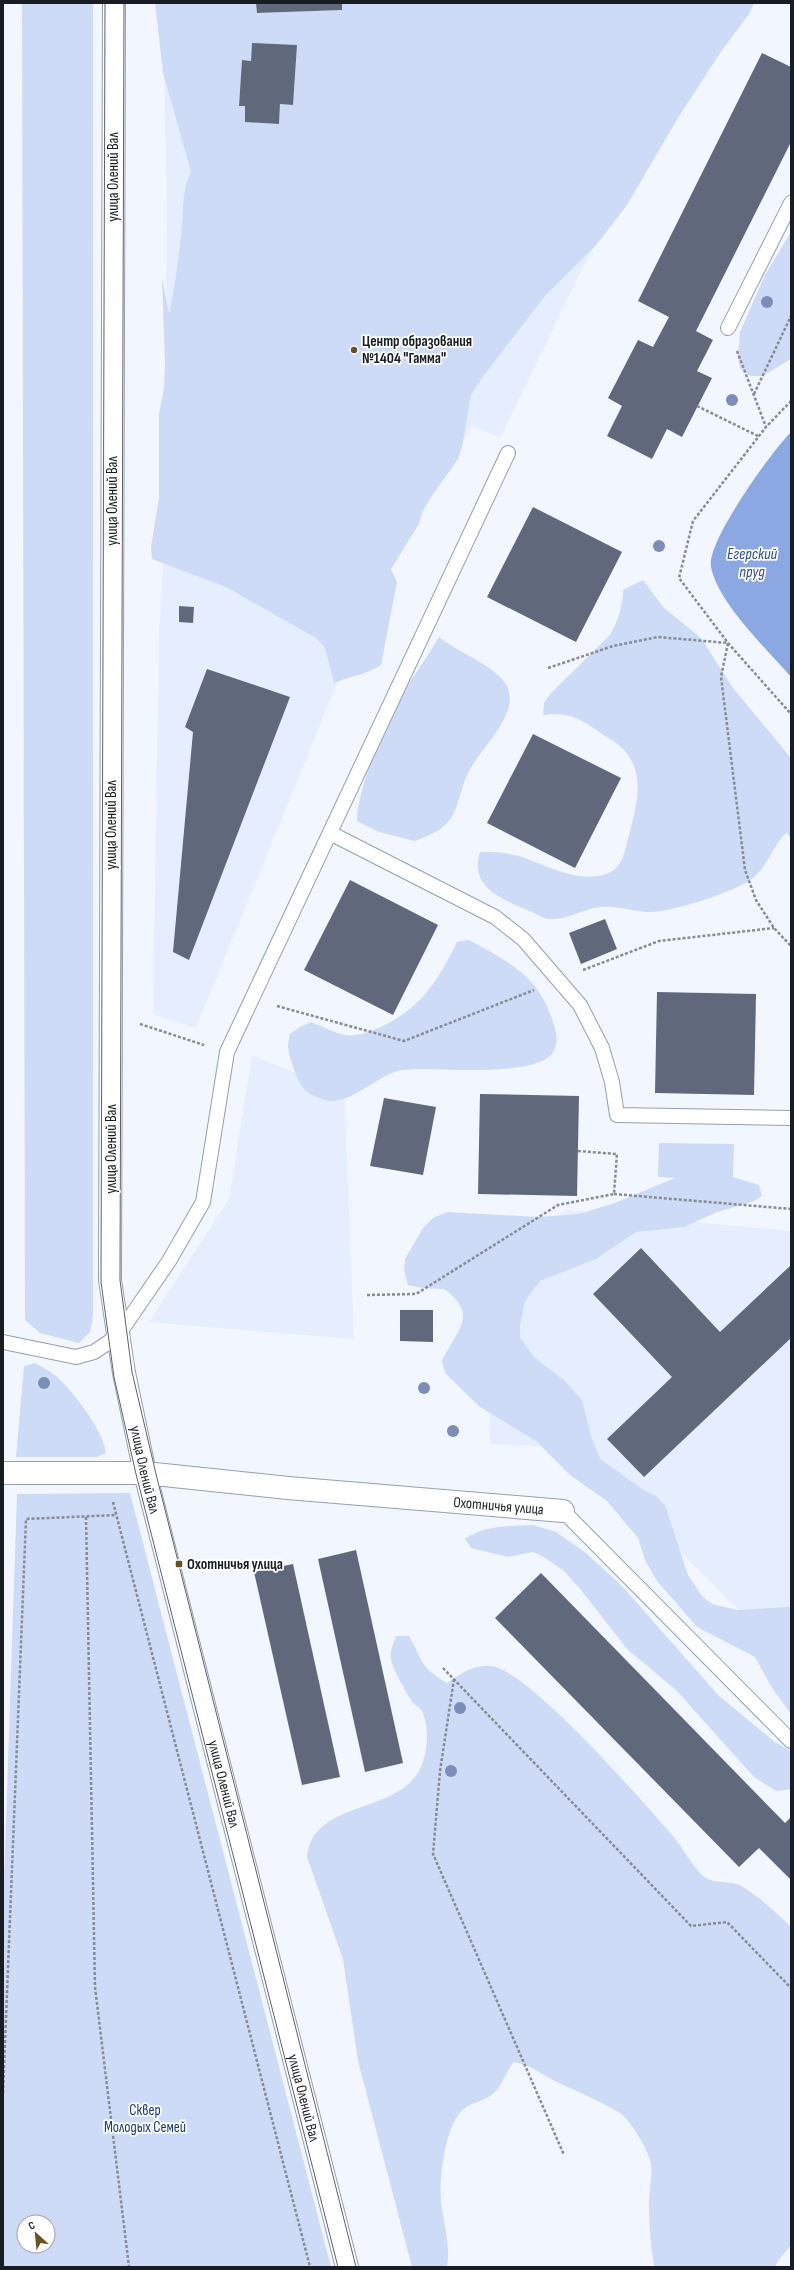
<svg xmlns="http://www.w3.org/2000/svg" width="794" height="2270" font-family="'Sofia Sans Condensed',sans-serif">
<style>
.built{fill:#e5eeff}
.green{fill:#cedbf6;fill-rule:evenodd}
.water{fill:#8ba8e3}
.building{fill:#60697c}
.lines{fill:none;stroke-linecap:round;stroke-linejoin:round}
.lane-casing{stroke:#959fb3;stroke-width:16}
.street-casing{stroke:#959fb3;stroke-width:24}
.path{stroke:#878b93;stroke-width:2.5;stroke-dasharray:3 2;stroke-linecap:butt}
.lane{stroke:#fff;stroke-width:14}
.street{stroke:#fff;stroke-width:22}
.tram{stroke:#5d6168;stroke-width:1}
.tree{fill:#7c8db7}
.poi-dot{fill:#685221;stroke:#fff;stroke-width:1.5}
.labels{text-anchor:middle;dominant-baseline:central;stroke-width:3.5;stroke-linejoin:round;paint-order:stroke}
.street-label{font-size:15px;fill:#181c23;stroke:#fff}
.poi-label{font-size:15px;font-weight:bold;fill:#181c23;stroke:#fff;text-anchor:start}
.park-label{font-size:15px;fill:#1b377c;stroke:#fff}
.water-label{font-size:16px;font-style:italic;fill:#2c4b91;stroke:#fff}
</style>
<rect width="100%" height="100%" fill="#f2f6ff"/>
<!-- built -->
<g class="built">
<polygon points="163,3 726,3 579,275 500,438 472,425 362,622 196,1028 153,1014 159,635 163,569 167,224"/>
<polygon points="252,1056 344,1091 354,1339 149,1322 229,1199"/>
<polygon points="565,1210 791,1231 791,1661 575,1448 490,1444 489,1280"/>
</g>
<!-- green -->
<g class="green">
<polygon points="22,3 93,3 93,1316 90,1332 79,1343 40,1333 25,1320"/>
<path d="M155 3H256L257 13 342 10V3H754L749 14 720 53 678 118 627 205 597 244 545 296 484 375 471 395 462 447 458 459 429 500 422 512 419 524 391 569 397 582 381 665C366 675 350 676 334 683L325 648 316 638 226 587 152 559 151 547 159 498V414L164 388 165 364 162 278 169 313C175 288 178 261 181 236 184 213 181 192 191 172L163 73ZM252 43 297 45 293 105 280 104 279 124 245 122V106H239L242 60 251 61Z"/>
<polygon points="791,232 791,359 763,376 750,376 740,368 738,357 740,332 765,275"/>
<path d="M643 580 664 608 701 638 733 688 791 758V838L787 833 784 835C769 852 767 870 747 882 727 894 674 911 651 912 635 912 617 905 600 907 584 909 568 919 553 919 543 920 536 913 527 910 502 899 469 887 480 852 496 851 515 854 530 860 551 868 575 880 598 876 624 872 624 853 630 831 637 804 646 771 622 748 616 742 607 737 599 732 580 718 568 712 543 715L544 703 551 693 610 635C618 621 623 606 623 590Z"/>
<path d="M439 637C457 652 494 665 506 684 510 691 511 703 508 710 499 736 475 754 465 780 459 795 458 812 446 824 439 832 425 837 415 841L379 832 357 821C356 794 383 727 397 702 410 680 426 660 439 637Z"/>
<path d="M469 940C507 961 538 975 552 1019 555 1028 559 1038 555 1048 545 1081 431 1066 402 1070 378 1074 349 1107 325 1100 318 1098 311 1095 306 1091 299 1086 288 1055 288 1046 288 1043 289 1038 290 1034L300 1027 311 1022C322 1026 334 1033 345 1035 357 1037 371 1031 381 1027 423 1006 437 982 457 942Z"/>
<path d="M659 1143 734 1144 733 1177 759 1185 762 1196 752 1202 717 1212 684 1227 636 1232 596 1259 540 1281 525 1301 520 1326V1338L535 1358 565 1381 582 1400 591 1436 600 1459 645 1491 656 1496 665 1505 688 1575 702 1596 712 1604 737 1610 791 1607V1714L772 1688 755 1657 697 1627 657 1581 645 1560 638 1538 607 1501 570 1475 536 1441 480 1407 445 1373 442 1361C455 1331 481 1316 444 1289L422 1288 408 1285 404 1270 405 1259 423 1228 433 1218 447 1212 538 1217 579 1214 615 1203 675 1178 658 1177Z"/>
<path d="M35 1363C42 1367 50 1371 56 1376 72 1390 104 1431 106 1453L97 1457H16L24 1366Z"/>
<path d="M130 1493 331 2267H3V1911L17 1494ZM24 2222H48V2246H24Z"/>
<path d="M533 1525 556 1532 586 1553 623 1587 719 1696 775 1742 791 1751V1789L776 1791 754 1777 676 1690 627 1649 581 1590 564 1571 544 1557 533 1552 508 1557 471 1548 465 1539C484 1525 510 1526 533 1525Z"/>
<path d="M396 1636H409C424 1662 419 1666 447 1683 461 1674 473 1664 491 1666 528 1669 645 1804 673 1836 683 1848 691 1864 702 1875 713 1885 727 1880 739 1885 754 1892 779 1915 791 1927V2245L778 2261 775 2267H654C651 2247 649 2227 649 2207 648 2193 653 2178 651 2164 649 2151 631 2121 620 2113 600 2101 578 2092 557 2082 542 2075 531 2065 514 2062 506 2071 503 2085 494 2093 487 2100 473 2102 465 2108 445 2122 439 2178 441 2201 443 2223 451 2244 447 2267H412L358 2061 343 1959 307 1857C313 1800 394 1815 419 1771 428 1754 430 1728 422 1711 420 1708 416 1705 413 1703 408 1696 392 1668 391 1659 389 1651 394 1643 396 1636Z"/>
</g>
<!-- water -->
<path class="water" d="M791 432V677C767 649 718 603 711 567 706 542 772 451 791 432Z"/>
<!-- building -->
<g class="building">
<polygon points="256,3 342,3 342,10 257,13"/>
<polygon points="252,43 297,45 293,105 280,104 279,124 245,122 245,106 239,106 242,60 251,61"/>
<polygon points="762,53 791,67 791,142 696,331 713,340 697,371 712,378 682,437 667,429 652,459 607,436 622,406 608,398 638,340 653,347 669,317 638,301"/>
<polygon points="533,507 622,552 576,642 487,597"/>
<polygon points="179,606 194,607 193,623 179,622"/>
<polygon points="207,669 290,697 189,960 173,952 193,732 185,727"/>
<polygon points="533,734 621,778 575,868 487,823"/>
<polygon points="350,880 438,925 393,1015 304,970"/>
<polygon points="605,919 617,949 581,964 569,933"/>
<polygon points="657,992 756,994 754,1095 655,1093"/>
<polygon points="480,1094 579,1096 577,1196 478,1194"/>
<polygon points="384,1098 436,1107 423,1175 370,1166"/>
<polygon points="641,1248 720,1332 791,1265 791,1338 644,1477 607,1439 672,1377 593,1294"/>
<polygon points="400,1310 433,1310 433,1342 400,1341"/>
<polygon points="356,1550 403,1763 365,1772 318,1559"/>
<polygon points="293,1564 340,1777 302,1785 254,1572"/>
<polygon points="541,1573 785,1823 791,1817 791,1880 759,1848 739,1867 495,1618"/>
</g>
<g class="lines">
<!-- lane casing -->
<g class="lane-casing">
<g id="lane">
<polyline points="728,328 791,203"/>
<polyline points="330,833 495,917 523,939 580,1005 602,1048 612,1082 617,1115 791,1118"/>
<polyline points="3,1342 76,1357 94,1352 109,1342 125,1325 169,1261 203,1202 227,1052 508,453"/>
<polyline points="563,1511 791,1741"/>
</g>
</g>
<!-- street casing -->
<g class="street-casing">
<g id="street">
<path id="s1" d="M114 3 110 1280 124 1373 145 1473 347 2267"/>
<path id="s2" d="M3 1473H145L288 1488 563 1511"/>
</g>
</g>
<!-- path -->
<g class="path">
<polyline points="737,351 766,427"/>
<polyline points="754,394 791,316"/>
<polyline points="791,401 766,427 693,521 679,578 728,643 791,714"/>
<polyline points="697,406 758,436"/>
<polyline points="548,668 613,646 658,637 728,643 721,677 745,870 756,900 774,928 791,946"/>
<polyline points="583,970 659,941 774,928"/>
<polyline points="277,1006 404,1041 534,990"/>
<polyline points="140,1024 204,1045"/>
<polyline points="614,1194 791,1209"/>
<polyline points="367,1295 416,1294 558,1205 614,1194 617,1154 578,1151"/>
<polyline points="113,1502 310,2267"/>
<polyline points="86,1517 95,1987 129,2267"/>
<polyline points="443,1668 691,1926 727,1922 791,1988"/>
<polyline points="454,1679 440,1771 433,1854 564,2155"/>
<polyline points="3,2093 26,1519 116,1515"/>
</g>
<!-- lane -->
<use href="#lane" class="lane"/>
<!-- street -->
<use href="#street" class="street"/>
<!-- tram -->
<g class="tram">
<polyline points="105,3 101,1282 114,1377 136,1474 338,2267"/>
<polyline points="124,3 120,1280 132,1372 156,1474 356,2267"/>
</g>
</g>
<!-- trees -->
<g class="tree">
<circle cx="767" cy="302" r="6"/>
<circle cx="732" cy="400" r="6"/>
<circle cx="659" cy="546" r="6"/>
<circle cx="44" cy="1383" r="6"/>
<circle cx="424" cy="1388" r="6"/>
<circle cx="453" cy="1431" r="6"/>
<circle cx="460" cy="1708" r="6"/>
<circle cx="451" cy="1771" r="6"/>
</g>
<!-- markers -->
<g class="poi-dot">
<circle cx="354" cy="350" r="4"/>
<rect x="175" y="1560" width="8" height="8" rx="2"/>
</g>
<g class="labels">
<!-- street labels -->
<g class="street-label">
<text transform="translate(113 177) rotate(-90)">улица Олений Вал</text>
<text transform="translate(112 501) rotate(-90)">улица Олений Вал</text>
<text transform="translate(111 825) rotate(-90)">улица Олений Вал</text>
<text transform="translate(111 1149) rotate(-90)">улица Олений Вал</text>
<text stroke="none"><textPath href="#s1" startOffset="1470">улица Олений Вал</textPath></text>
<text stroke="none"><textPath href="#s2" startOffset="497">Охотничья улица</textPath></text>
<text stroke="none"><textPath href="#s1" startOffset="1794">улица Олений Вал</textPath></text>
<text stroke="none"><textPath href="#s1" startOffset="2118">улица Олений Вал</textPath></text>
</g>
<!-- poi labels -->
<g class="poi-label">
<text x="362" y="341">Центр образования<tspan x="362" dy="17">№1404 "Гамма"</tspan></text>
<text x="187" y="1564">Охотничья улица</text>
</g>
<!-- park labels -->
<g class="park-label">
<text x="145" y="2110">Сквер<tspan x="145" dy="17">Молодых Семей</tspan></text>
</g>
<!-- water labels -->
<g class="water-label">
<text x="752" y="554">Егерский<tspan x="752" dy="18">пруд</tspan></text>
</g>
</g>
<!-- border -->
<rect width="794" height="2270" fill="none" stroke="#181c23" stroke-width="8"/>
<!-- north arrow -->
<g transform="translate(36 2234) rotate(333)"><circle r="19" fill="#ffffff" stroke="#a3a4a7"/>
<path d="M0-3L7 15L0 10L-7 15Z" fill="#685221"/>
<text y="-6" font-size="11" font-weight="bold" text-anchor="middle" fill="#181c23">С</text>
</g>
</svg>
